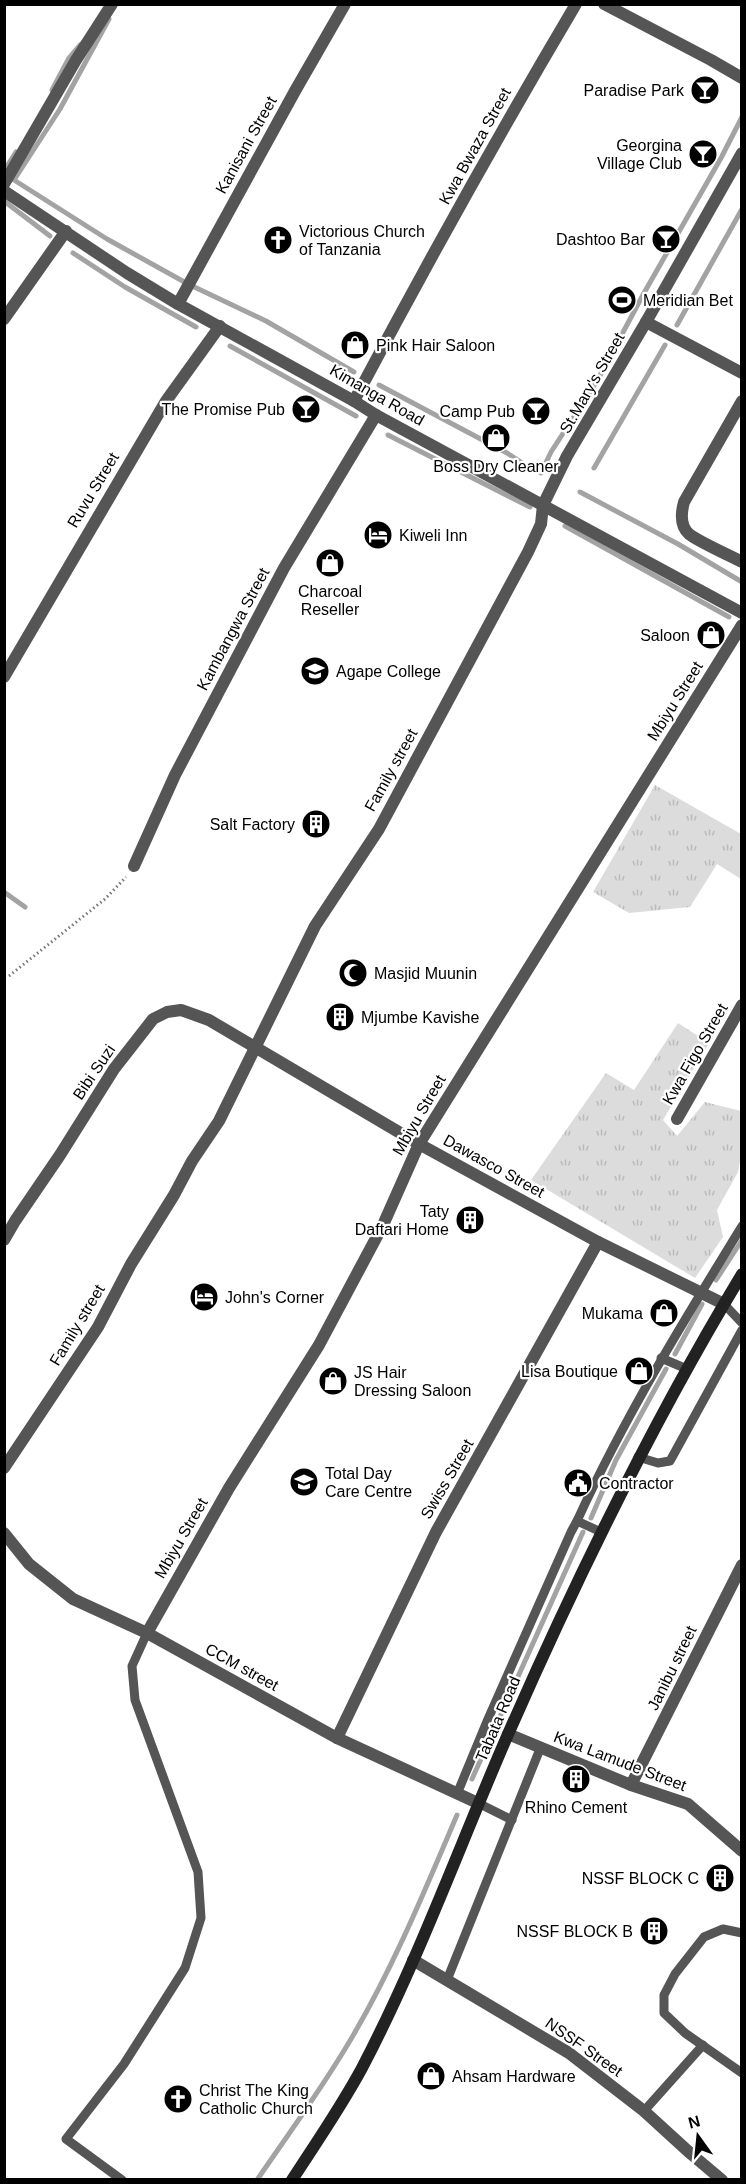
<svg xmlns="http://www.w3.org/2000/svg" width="746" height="2184" font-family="Helvetica,sans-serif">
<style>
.grass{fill:url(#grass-tufts)}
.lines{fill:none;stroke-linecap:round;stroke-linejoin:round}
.stream{stroke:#a3a3a3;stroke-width:5}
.path{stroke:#777;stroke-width:3;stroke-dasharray:1.5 3;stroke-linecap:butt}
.service{stroke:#555;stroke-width:9}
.minor{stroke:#555;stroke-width:12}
.tertiary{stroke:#555;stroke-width:12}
.secondary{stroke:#222;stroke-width:12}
.labels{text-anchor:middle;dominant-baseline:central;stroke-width:4.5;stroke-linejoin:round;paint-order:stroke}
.poi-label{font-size:16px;fill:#000;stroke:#fff;text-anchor:start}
.street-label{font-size:16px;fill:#000;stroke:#fff}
</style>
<defs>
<pattern id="grass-tufts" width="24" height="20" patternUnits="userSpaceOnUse" patternTransform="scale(1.5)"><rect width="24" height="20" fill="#dcdcdc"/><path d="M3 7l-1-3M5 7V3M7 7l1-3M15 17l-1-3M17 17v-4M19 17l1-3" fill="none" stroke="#bbb"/></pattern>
</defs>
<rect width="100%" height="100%" fill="#fff"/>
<!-- grass -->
<g class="grass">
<polygon points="655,785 741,834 741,879 717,864 690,907 629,913 593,892"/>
<polygon points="678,1023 709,1043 663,1120 677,1136 705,1102 741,1111 741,1154 738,1172 717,1210 723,1237 695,1278 531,1180 606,1073 634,1090"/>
</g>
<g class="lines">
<!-- stream -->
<g class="stream">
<polyline points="109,19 60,109 14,180 107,239 188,284 266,321 354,372"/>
<polyline points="52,90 69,58 80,45"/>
<polyline points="4,171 16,152"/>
<polyline points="4,201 50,236"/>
<polyline points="73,253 125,287 196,327"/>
<polyline points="677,325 742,209"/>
<polyline points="230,346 356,416"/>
<polyline points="379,385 507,453 533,470"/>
<polyline points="388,435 530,507"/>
<polyline points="594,468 665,345"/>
<polyline points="541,473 551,452 597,381 644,293 721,158 742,117"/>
<polyline points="580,492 678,544 742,582"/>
<polyline points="565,526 729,617"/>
<polyline points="4,892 25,907"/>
<polyline points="716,1280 742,1240"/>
<polyline points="675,1354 702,1304"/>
<polyline points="591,1518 616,1460 666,1369"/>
<polyline points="472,1779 583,1532"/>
<path d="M257 2180C289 2133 323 2087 351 2039 393 1968 425 1890 457 1815"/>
</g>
<!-- path -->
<polyline class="path" points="9,976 105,899 126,877"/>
<!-- service -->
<g class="service">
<polyline points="724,1304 742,1323"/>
<polyline points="661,1358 687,1369"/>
<polyline points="638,1457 658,1463 670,1461 742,1330"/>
<path d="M577 1521C624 1418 683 1322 742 1226"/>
<polyline points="457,1794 488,1719 571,1532 577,1521 601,1532"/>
<polyline points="480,1804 512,1820"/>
<polyline points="742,1933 723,1929 704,1937 675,1974 664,1995 664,2013 685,2033 742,2073"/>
<polyline points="447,1980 540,1749"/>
<polyline points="644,2111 703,2045"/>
<polyline points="122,2180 66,2139 124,2064 185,1968 201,1918 198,1872 135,1700 132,1666 147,1633"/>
</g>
<!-- minor -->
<g class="minor">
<polyline points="604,4 711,60 742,78"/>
<polyline points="4,184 76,60 112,4"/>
<polyline points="178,304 295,91 345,4"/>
<polyline points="4,319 66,231"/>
<polyline points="646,322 742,373"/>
<path d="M354 401C425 267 499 134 576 4"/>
<path d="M742 401 684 502C681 513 680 526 689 534 699 542 729 555 742 562"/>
<polyline points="4,677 166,401 220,326"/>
<polyline points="134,866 175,775 284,568 376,415"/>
<polyline points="677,1119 742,1005"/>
<polyline points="4,1240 15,1221 60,1155 114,1069 153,1019 167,1012 181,1010 209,1020 419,1144 598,1242 724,1304"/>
<polyline points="4,1468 98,1327 131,1264 174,1195 192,1161 219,1121 315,926 379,829 528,552 541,524 543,505"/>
<polyline points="4,1533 29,1564 73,1599 147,1633 337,1738 480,1804"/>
<polyline points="147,1633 229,1488 319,1345 383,1225 419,1144 742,625"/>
<polyline points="508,1734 631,1785 688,1804 742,1851"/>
<polyline points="337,1738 436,1532 598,1242"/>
<polyline points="631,1785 742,1565"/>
<polyline points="413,1960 569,2053 644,2111 690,2153 722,2180"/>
</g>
<!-- tertiary -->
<g class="tertiary">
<polyline points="4,191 127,273 178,304 354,401 376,415 742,613"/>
<polyline points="543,505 567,456 646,322 742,153"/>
</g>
<!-- secondary -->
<path class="secondary" d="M292 2180C316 2143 341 2107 362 2068 419 1959 460 1844 509 1732 578 1575 653 1421 742 1274"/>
</g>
<!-- icons -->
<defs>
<g id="bar-disc" transform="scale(1.5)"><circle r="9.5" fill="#000" stroke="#fff"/><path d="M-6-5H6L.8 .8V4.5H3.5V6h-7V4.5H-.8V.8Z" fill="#fff"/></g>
<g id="church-disc" transform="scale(1.5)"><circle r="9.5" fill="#000" stroke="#fff"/><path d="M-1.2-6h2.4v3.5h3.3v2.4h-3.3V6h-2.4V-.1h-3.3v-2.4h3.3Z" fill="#fff"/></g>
<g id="stadium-disc" transform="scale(1.5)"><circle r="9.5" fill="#000" stroke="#fff"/><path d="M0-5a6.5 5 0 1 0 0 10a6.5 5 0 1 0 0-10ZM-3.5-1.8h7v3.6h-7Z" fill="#fff"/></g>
<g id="shop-disc" transform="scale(1.5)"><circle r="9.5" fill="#000" stroke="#fff"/><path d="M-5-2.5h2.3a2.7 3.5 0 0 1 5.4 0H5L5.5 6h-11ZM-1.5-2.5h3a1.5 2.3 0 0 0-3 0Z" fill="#fff"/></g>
<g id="hotel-disc" transform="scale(1.5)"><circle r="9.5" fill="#000" stroke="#fff"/><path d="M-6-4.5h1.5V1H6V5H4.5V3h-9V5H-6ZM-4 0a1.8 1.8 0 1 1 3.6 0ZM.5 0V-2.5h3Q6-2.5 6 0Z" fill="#fff"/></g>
<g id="university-disc" transform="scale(1.5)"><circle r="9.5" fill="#000" stroke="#fff"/><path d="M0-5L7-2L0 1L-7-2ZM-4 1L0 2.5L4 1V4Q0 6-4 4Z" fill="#fff"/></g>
<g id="building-disc" transform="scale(1.5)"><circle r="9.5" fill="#000" stroke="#fff"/><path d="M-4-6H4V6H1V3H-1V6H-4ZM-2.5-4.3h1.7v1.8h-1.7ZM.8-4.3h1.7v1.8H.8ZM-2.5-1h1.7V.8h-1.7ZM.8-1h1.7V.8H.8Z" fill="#fff"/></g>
<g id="mosque-disc" transform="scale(1.5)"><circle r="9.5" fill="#000" stroke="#fff"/><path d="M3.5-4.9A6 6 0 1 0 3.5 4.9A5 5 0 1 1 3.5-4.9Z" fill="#fff"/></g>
<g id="school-disc" transform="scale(1.5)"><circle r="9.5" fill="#000" stroke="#fff"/><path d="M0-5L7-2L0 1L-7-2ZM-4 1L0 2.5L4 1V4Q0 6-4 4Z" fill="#fff"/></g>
<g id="civic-disc" transform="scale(1.5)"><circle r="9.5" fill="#000" stroke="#fff"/><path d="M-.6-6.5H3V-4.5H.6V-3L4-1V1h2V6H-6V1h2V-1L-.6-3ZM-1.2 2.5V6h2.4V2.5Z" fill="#fff"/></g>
</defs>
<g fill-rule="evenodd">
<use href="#bar-disc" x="705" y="90"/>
<use href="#bar-disc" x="703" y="154"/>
<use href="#bar-disc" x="666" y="239"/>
<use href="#church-disc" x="278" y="240"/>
<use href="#stadium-disc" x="622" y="300"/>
<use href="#shop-disc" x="355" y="345"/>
<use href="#bar-disc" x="306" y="409"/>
<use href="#bar-disc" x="536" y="411"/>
<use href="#shop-disc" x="496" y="438"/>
<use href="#hotel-disc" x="378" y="535"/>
<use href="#shop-disc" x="330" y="563"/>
<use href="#shop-disc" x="711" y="635"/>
<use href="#university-disc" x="315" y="671"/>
<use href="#building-disc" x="316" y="824"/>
<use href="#mosque-disc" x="353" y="973"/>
<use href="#building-disc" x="340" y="1017"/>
<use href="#building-disc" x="470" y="1220"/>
<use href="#hotel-disc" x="204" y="1297"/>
<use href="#shop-disc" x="664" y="1313"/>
<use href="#shop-disc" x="639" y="1371"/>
<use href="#shop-disc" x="333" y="1381"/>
<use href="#school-disc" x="304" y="1482"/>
<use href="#civic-disc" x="578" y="1483"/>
<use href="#building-disc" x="576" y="1779"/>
<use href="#building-disc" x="720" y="1878"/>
<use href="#building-disc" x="654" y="1931"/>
<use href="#shop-disc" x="431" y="2076"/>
<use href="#church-disc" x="178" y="2099"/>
</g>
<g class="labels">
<!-- poi labels -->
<g class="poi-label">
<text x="684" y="90" text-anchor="end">Paradise Park</text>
<text x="682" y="145" text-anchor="end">Georgina<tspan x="682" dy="18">Village Club</tspan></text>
<text x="299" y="231">Victorious Church<tspan x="299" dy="18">of Tanzania</tspan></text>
<text x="645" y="239" text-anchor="end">Dashtoo Bar</text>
<text x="643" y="300">Meridian Bet</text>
<text x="376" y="345">Pink Hair Saloon</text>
<text x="285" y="409" text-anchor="end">The Promise Pub</text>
<text x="515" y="411" text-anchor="end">Camp Pub</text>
<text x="496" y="466" text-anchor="middle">Boss Dry Cleaner</text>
<text x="399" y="535">Kiweli Inn</text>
<text x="330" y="591" text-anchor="middle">Charcoal<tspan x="330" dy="18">Reseller</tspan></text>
<text x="690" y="635" text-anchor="end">Saloon</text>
<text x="336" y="671">Agape College</text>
<text x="295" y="824" text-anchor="end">Salt Factory</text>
<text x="374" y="973">Masjid Muunin</text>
<text x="361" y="1017">Mjumbe Kavishe</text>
<text x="449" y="1211" text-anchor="end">Taty<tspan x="449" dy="18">Daftari Home</tspan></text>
<text x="225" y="1297">John's Corner</text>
<text x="643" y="1313" text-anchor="end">Mukama</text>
<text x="618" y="1371" text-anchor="end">Lisa Boutique</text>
<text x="354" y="1372">JS Hair<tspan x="354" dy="18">Dressing Saloon</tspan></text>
<text x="325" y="1473">Total Day<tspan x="325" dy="18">Care Centre</tspan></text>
<text x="599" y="1483">Contractor</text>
<text x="576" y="1807" text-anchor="middle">Rhino Cement</text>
<text x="699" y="1878" text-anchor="end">NSSF BLOCK C</text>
<text x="633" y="1931" text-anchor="end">NSSF BLOCK B</text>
<text x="452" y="2076">Ahsam Hardware</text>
<text x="199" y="2090">Christ The King<tspan x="199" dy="18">Catholic Church</tspan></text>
</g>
<!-- street labels -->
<g class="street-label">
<text transform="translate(246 145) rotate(-61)">Kanisani Street</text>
<text transform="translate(475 146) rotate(-61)">Kwa Bwaza Street</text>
<text transform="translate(592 383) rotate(-60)">St.Mary's Street</text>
<text transform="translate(377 395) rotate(30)">Kimanga Road</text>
<text transform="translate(93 490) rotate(-59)">Ruvu Street</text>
<text transform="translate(233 629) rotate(-62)">Kambangwa Street</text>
<text transform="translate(675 701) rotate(-58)">Mbiyu Street</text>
<text transform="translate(391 770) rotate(-61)">Family street</text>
<text transform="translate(695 1054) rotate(-60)">Kwa Figo Street</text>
<text transform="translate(94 1072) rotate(-56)">Bibi Suzi</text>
<text transform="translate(419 1115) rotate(-60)">Mbiyu Street</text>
<text transform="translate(494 1166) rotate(29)">Dawasco Street</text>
<text transform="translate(77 1325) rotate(-59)">Family street</text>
<text transform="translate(447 1479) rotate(-60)">Swiss Street</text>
<text transform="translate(181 1538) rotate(-60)">Mbiyu Street</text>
<text transform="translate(242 1667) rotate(29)">CCM street</text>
<text transform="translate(672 1668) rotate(-64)">Janibu street</text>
<text transform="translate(498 1719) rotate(-67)">Tabata Road</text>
<text transform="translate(620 1761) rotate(21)">Kwa Lamude Street</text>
<text transform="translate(584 2047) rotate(35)">NSSF Street</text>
</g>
</g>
<!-- border -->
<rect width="746" height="2184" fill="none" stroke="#000000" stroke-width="12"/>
<!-- north arrow -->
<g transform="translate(698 2136) rotate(345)" stroke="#ffffff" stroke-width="4.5" paint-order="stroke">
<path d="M0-4.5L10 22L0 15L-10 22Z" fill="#000000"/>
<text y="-9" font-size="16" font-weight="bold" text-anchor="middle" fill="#000000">N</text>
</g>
</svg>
